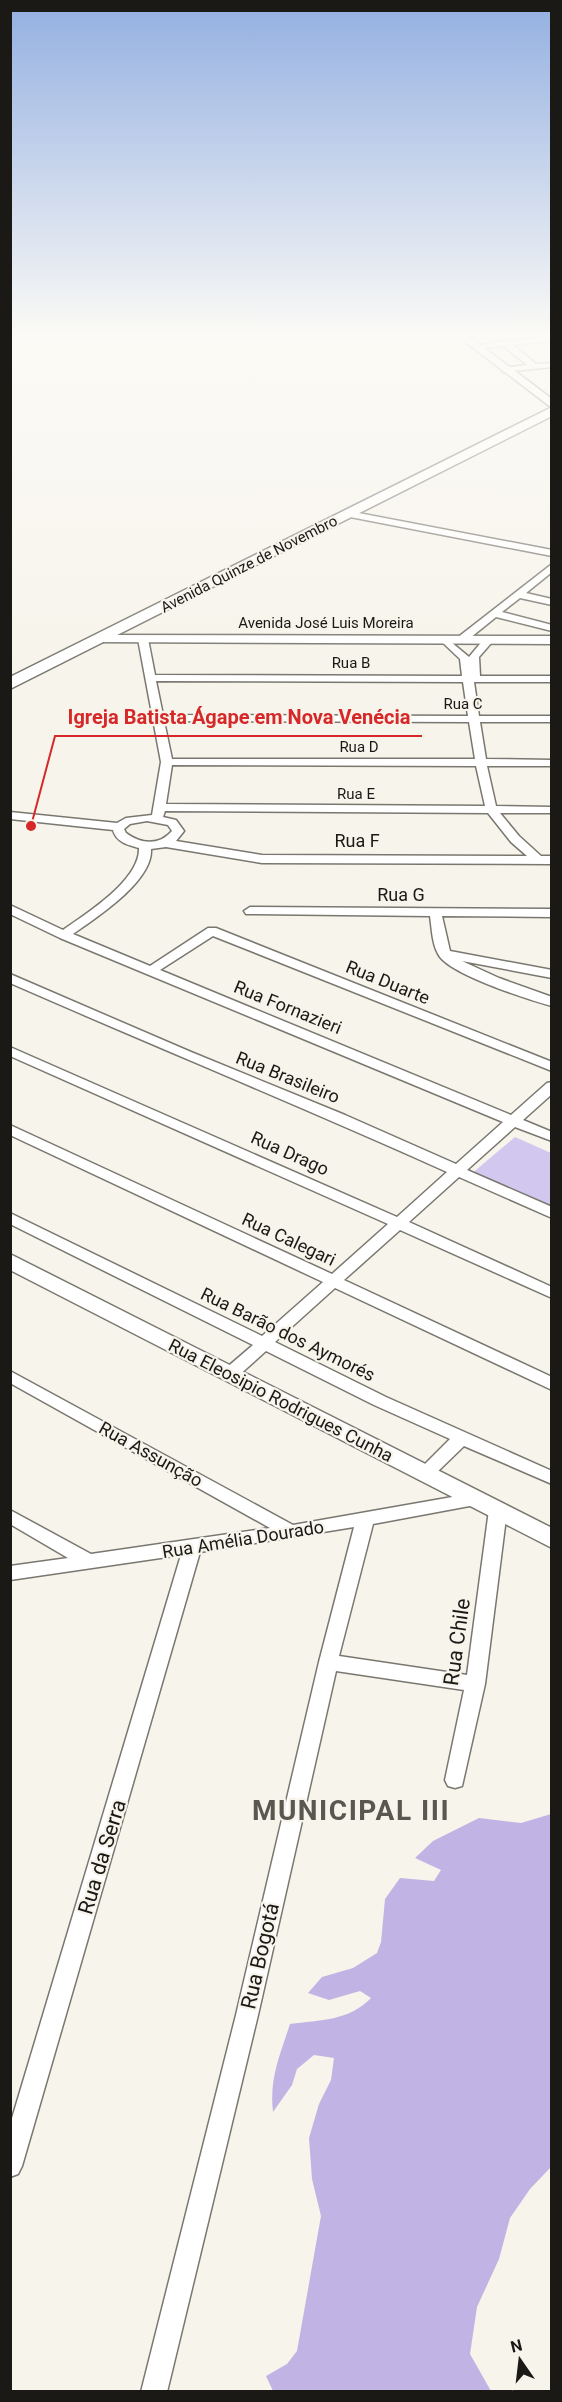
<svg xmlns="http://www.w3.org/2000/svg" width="562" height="2402" font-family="Roboto,sans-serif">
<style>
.green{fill:#d1c7ef}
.forest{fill:#c1b4e5}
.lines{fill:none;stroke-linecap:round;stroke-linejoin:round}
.street-casing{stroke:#79776f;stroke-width:3}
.secondary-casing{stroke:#79776f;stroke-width:3}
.primary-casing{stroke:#79776f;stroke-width:3}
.street{fill:#fff;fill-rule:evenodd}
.secondary{fill:#fff;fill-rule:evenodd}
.primary{fill:#fff;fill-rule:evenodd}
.labels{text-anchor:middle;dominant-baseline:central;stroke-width:4.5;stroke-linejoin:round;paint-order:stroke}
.far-street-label{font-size:15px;fill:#1a1916;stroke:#f7f4eb}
.street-label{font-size:18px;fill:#1a1916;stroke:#f7f4eb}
.near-street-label{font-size:21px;fill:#1a1916;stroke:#f7f4eb}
.near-district-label{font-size:28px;font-weight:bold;letter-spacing:1.5px;fill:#5a5750;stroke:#f7f4eb}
.leader{fill:none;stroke:#d62828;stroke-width:2}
.callout-dot{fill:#d62828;stroke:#f7f4eb;stroke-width:2}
.callout-label{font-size:20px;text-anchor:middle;font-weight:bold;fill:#d62828;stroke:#f7f4eb;stroke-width:4.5;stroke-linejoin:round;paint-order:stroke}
</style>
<rect width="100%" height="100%" fill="#f7f4eb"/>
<!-- green -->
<polygon class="green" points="515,1137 551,1153 551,1211 470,1175"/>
<!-- forest -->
<path class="forest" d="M551 1814V2167L530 2189 510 2218 499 2259 477 2307 470 2354 491 2391H273L266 2376 287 2364 297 2351 321 2216 312 2179 309 2138 319 2104 331 2080 334 2058 314 2055 297 2069 292 2085 273 2112C269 2079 280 2055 290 2024 320 2020 349 2021 371 1998L360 1991 329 2000 308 1993 322 1977 353 1968 377 1953 381 1942 385 1899 400 1878 434 1881 441 1870 415 1858 433 1841 479 1818 521 1823Z"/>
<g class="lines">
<!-- street casing -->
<g class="street-casing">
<g id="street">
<polygon points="552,337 552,341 513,345 536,364 552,363 552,367 503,372 503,368 527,365 504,346 476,349 472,347 505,341"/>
<polygon points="348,511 552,550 552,556 345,516 343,514"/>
<polygon points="552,564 552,572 526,593 552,599 552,605 520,598 502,612 552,625 552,631 496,617 465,642 457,642 457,638"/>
<path d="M143 636 148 639 155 675 462 676 460 659 440 640 445 637 469 657 484 639H492L493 641 479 657 480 676H552V682H474L479 716H552V722H480L486 759 552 760V766H487L496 806 552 807V813H500L519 836 541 856H552V864L262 863 166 847 151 849C153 881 97 917 73 934L150 966 208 928H216L552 1062V1071L213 936 160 970 511 1115 547 1083 552 1082V1094L523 1120 552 1132V1141L515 1127 467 1170 552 1207V1218L459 1177 409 1222 552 1287V1298L400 1230 344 1280 552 1377V1390L335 1288 275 1342 386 1397 552 1471V1484L464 1446 430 1479 424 1481 418 1479 415 1475 418 1471 450 1439 374 1405 266 1351 237 1377H225L223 1373 225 1369 253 1345 10 1224V1213L262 1336 323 1282 10 1135V1125L332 1274 388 1224 10 1056V1047L397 1217 447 1172C303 1107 156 1047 10 983V974L191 1052 345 1115 456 1164 503 1122 60 938 10 914V905L63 930C87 913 140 880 139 848 128 845 116 842 113 830L10 819V812L117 823 126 818 152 815 161 762 138 639ZM156 681 463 682 468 716 163 715ZM164 721 469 722 475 759H172ZM172 765 476 766 485 806 166 804ZM165 811 488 813 511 842 527 856 262 855 176 841 184 831 176 820 163 817ZM147 821 168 825 172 831C159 846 141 844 126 833L124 829 130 824Z"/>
<path d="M250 907 552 909V917L442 916 450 951 552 970V978L462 961 499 978 552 997V1006C527 999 455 976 440 957 432 946 432 929 430 916L246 914 244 911Z"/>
<polygon points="10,1371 293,1525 475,1493 481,1495 484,1499 481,1503 475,1505 373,1524 339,1656 467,1675 489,1510 492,1505 498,1504 504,1505 507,1510 485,1684 462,1786 455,1788 448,1786 445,1780 464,1690 336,1671 258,2015 167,2392 141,2392 236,2015 319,1662 354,1527 200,1552 22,2166 18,2174 10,2177 10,2125 181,1555 10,1580 10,1566 68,1558 10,1524 10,1510 91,1554 270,1528 10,1383"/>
</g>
</g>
<!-- secondary casing -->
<g class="secondary-casing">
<g id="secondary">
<polygon points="455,334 466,334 552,399 552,408"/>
<polygon points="101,635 552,636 552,644 96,642 94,639 96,636"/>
<polygon points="10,1254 552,1528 552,1548 10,1270"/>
</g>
</g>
<!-- primary casing -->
<g class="primary-casing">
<polygon id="primary" points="552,407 552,416 10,689 10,677"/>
</g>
<!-- street -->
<use href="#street" class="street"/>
<!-- secondary -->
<use href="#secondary" class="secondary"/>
<!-- primary -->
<use href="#primary" class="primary"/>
</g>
<!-- sky -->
<linearGradient id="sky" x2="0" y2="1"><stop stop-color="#93afe1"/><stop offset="0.5" stop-color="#fbfaf6"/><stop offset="1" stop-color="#fbfaf6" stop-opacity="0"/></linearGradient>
<rect width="562" height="670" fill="url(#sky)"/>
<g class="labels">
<!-- far-street labels -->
<g class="far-street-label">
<text transform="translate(249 564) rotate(-27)">Avenida Quinze de Novembro</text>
<text x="326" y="623">Avenida José Luis Moreira</text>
<text x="351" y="663">Rua B</text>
<text x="463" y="704">Rua C</text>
<text x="359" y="747">Rua D</text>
<text x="356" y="794">Rua E</text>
</g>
<!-- street labels -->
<g class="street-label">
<text x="357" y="840">Rua F</text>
<text x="401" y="894">Rua G</text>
<text transform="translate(388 982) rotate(22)">Rua Duarte</text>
<text transform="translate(288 1007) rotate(22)">Rua Fornazieri</text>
<text transform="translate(288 1077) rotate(22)">Rua Brasileiro</text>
<text transform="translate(290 1153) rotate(24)">Rua Drago</text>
<text transform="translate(289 1239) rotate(25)">Rua Calegari</text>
<text transform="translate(288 1334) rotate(26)">Rua Barão dos Aymorés</text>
<text transform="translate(281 1400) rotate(27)">Rua Eleosipio Rodrigues Cunha</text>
<text transform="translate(151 1454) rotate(29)">Rua Assunção</text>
<text transform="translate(243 1539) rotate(-9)">Rua Amélia Dourado</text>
</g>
<!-- near-street labels -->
<g class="near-street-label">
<text transform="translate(457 1642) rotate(-82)">Rua Chile</text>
<text transform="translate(102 1857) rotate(-73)">Rua da Serra</text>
<text transform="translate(260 1956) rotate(-77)">Rua Bogotá</text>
</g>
<!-- near-district labels -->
<g class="near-district-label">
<text x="351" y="1810">MUNICIPAL III</text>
</g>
</g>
<!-- callouts -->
<path class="leader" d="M31 826L55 736H422"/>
<circle class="callout-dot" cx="31" cy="826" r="6"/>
<g class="callout-label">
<text x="239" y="724">Igreja Batista Ágape em Nova Venécia</text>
</g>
<!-- border -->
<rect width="562" height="2402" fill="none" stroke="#1a1916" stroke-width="24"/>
<!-- north arrow -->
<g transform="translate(520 2360) rotate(346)" stroke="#f7f4eb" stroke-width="4.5" paint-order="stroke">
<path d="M0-4.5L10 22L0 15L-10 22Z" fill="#1a1916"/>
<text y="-9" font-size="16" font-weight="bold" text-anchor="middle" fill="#1a1916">N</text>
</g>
</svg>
